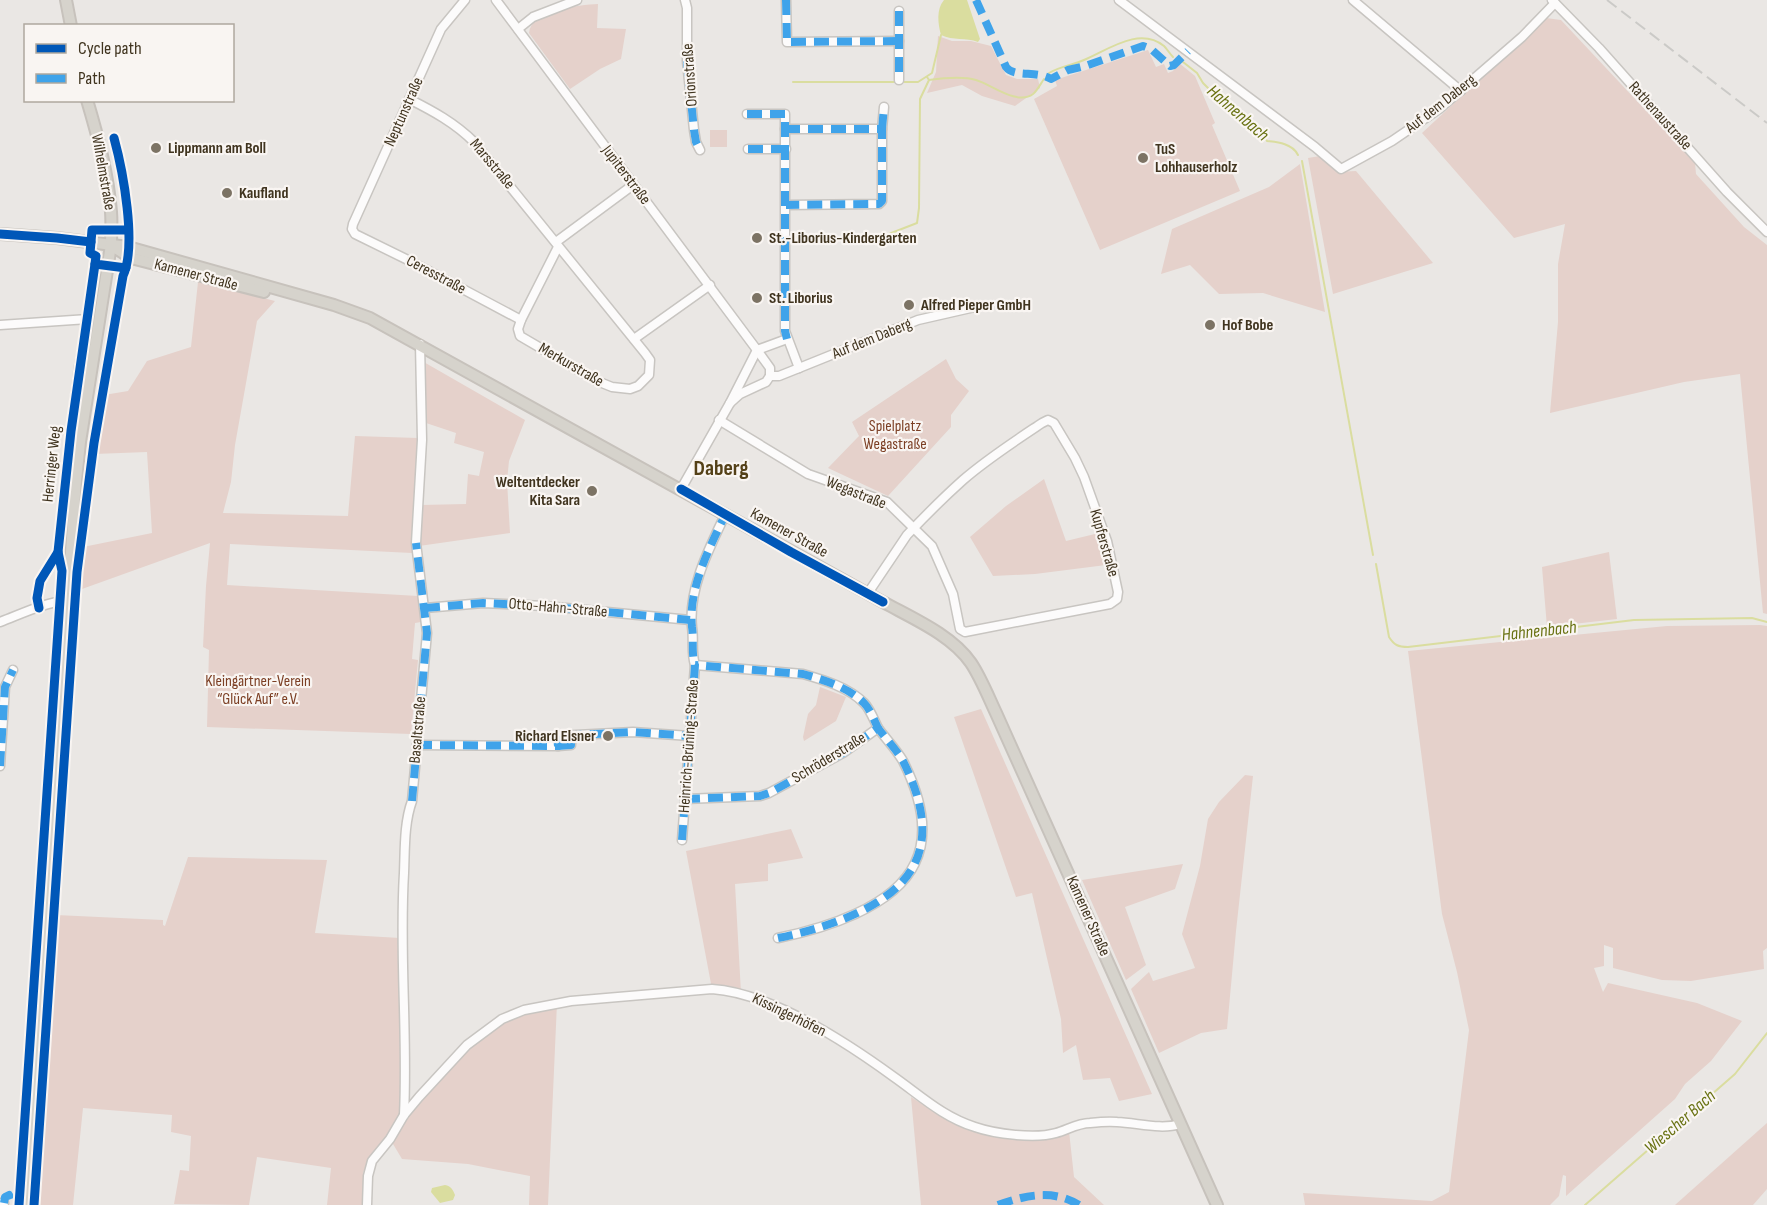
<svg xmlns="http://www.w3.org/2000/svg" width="1767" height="1205" font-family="'Sofia Sans Condensed',sans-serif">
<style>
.green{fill:#e5d1cb}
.water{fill:#dadd9f}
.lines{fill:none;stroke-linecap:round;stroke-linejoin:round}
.stream{stroke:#dadd9f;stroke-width:2}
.minor-casing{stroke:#c8c5c1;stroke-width:11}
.major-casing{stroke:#c7c2bc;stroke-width:14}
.minor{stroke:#fcfbfb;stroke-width:8}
.major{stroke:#d6d3cc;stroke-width:10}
.rail{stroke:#cbcac7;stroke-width:2;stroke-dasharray:12 6;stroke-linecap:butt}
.quiet{stroke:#3fa3ea;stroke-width:8;stroke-dasharray:15 8;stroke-linecap:butt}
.cycleway-casing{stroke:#f9f5f2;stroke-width:13}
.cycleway{stroke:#0057b8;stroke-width:9}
.poi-dot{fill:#7c7364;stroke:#f9f5f2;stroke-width:2}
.labels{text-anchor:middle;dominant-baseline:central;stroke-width:4.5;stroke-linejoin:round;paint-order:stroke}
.street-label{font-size:16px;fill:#40341f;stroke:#f9f5f2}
.poi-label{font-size:16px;font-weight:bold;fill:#40341f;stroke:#f9f5f2;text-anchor:start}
.park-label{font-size:16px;fill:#7c3f24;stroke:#f9f5f2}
.water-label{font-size:18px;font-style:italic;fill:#697212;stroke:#f9f5f2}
.district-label{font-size:22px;font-weight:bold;fill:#544118;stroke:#f9f5f2}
</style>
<rect width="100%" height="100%" fill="#eae7e4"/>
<!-- green -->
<g class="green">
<path d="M598 4 597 28 626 29 621 59 600 69 570 89 529 33C531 10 579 5 598 4Z"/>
<polygon points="1546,18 1561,20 1695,163 1696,174 1744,227 1767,245 1767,614 1763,613 1740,374 1684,382 1550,413 1558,322 1558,264 1565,224 1514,238 1422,133"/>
<polygon points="938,36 952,41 971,41 991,46 1006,75 1017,79 1038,79 1040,88 1015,106 982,96 962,85 927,93 936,72"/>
<polygon points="1148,50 1156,67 1164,64 1168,73 1173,71 1179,63 1195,76 1215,123 1212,125 1240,191 1100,250 1034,99 1057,86 1055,80"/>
<rect x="710" y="130" width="17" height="17"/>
<polygon points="1320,156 1337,172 1356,171 1433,263 1333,294 1308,158"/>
<polygon points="1300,164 1325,312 1263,293 1219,294 1190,265 1161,274 1172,229 1269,187"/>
<polygon points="198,282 275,301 257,321 235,445 231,482 223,513 348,516 355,436 418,438 412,553 230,544 227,585 418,596 421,622 415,623 412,659 418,660 411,734 207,727 209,650 203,647 206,586 210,543 82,589 83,547 152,533 147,452 94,454 104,395 128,391 147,361 191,347"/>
<polygon points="946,359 956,379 969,391 951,415 951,427 888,496 828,468 859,436 852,422"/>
<polygon points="422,361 525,420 509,461 507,481 510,533 419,546 421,505 466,504 468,474 479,476 484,452 454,443 456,433 423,422"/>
<polygon points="1044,479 1066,541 1099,533 1106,565 1035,574 993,576 970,537 1006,506"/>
<polygon points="1609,552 1617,619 1547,627 1542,567"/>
<polygon points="1760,625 1767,626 1767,948 1763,951 1764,969 1691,981 1662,980 1613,968 1613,948 1604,945 1604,966 1594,968 1603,992 1608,983 1697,1003 1742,1021 1711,1061 1685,1084 1675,1099 1566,1196 1566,1176 1563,1175 1559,1196 1550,1205 1305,1205 1303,1193 1432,1201 1449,1192 1469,1030 1457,972 1442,914 1408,651 1667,626"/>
<polygon points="820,687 846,697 836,721 804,741 803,737 808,714 816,705"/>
<polygon points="981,709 1152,1094 1119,1101 1110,1078 1083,1080 1076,1045 1063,1053 1061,1019 1032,893 1016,897 954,717"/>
<polygon points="1245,775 1253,776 1236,931 1227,1029 1201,1033 1159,1053 1131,989 1149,972 1153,981 1195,968 1182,934 1200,866 1208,819 1219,802"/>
<polygon points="791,829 803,858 768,864 768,881 735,884 741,993 712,989 686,851"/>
<polygon points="188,857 327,860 315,933 400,938 401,1010 400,1113 387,1136 368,1161 363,1173 364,1205 327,1205 331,1168 257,1157 249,1205 174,1204 180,1170 189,1171 191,1136 171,1132 172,1115 83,1108 73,1205 40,1205 56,915 163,920 163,925 165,926"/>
<polygon points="1183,864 1175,889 1125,907 1146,965 1126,980 1082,880"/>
<polygon points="557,1003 548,1205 529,1205 530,1176 468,1164 402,1159 390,1139 450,1063 502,1019"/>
<polygon points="911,1097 947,1120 971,1128 1003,1135 1069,1131 1074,1177 1104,1205 921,1205"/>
<polygon points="1767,1123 1767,1189 1753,1205 1675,1205"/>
</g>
<!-- water -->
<g class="water">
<path d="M944 0H967L980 39 978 42C966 37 953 41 941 35 938 24 936 9 944 0Z"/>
<path d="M445 1185C451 1186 453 1190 455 1195L453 1200 440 1203 431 1192 432 1188Z"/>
</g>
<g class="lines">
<!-- stream -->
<g class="stream">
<path d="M1183 62 1197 73 1203 83 1211 91 1225 99 1237 116 1244 121H1250L1258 126 1267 141C1278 142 1293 144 1298 155"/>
<path d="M1049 73C1061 66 1073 65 1084 60 1108 50 1139 26 1164 46 1167 49 1170 54 1173 57"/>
<path d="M929 80C944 78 962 76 976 80 991 84 1017 106 1033 94 1037 91 1041 83 1044 79"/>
<polyline points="793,82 897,82"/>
<polyline points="904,82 918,82 932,73 941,35"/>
<polyline points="1302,161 1373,555"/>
<polyline points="794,237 881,237 917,223 919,208 920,99 929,80 927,77"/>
<path d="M1376 564 1389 637C1394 645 1398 647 1408 647L1634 620 1752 618 1767 622"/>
<polyline points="1585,1205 1735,1074 1767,1033"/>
</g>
<!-- minor casing -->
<g class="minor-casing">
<g id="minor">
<polyline points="465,0 441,29 353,224 352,229 355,234 412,262 521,320"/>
<polyline points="496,0 757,350 770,368 770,376"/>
<polyline points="685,0 687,8 687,61 694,130 696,142 700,150"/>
<polyline points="786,0 787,42 899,41"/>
<polyline points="1119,0 1315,147 1341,169 1392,141 1439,109 1522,37 1555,3"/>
<polyline points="1353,0 1461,91"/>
<polyline points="1552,0 1599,48 1727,192 1767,232"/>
<polyline points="899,11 899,80"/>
<polyline points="518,29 533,17 577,0"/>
<path d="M409 99C433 111 455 123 474 142L645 353 650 360 649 375 638 386 630 389 612 387 597 381 520 336 518 329 521 320 558 247"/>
<polyline points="747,114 785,114 785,331 799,368"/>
<polyline points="785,129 882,129 882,201 879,204 786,205"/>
<polyline points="882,129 884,107"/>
<polyline points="748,149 786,149"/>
<polyline points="556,242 633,185"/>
<polyline points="0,325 88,319 79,367 71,431 58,552 40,581 37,598 39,608"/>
<polyline points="634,339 710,285"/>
<polyline points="730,403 740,394 766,382 770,376 779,376 799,368 918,320 975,307"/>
<path d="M719 420 808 474 887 502 932 546 953 594 960 629 965 632 1110 604 1117 599 1118 592 1107 541 1084 477 1075 458 1054 423 1048 420 1042 423C1015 441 987 459 963 480 944 497 925 516 907 535L868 593"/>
<polyline points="681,489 730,403 757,350 787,339"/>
<polyline points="425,608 483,603 545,606 690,620"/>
<path d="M0 622C19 615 47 601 67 601"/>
<polyline points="417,745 558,746 557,736 633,732 690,736"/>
<polyline points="558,746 571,745 571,735"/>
<polyline points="0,766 5,687 13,670"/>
<path d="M685 799 760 796 769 793 843 753 878 728C874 720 870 709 864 703 848 687 824 680 803 674L695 665"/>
<path d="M682 840 695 665C691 652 694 641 692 627 688 589 709 549 725 515"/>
<path d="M778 938C822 929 894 908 915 863 931 830 918 791 903 761 896 749 886 739 878 728"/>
<path d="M404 1115C408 1034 399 954 404 873 405 849 404 823 412 801L427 633 416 543 422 440 420 344"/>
<polyline points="0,1203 4,1203"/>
<path d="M367 1205 368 1176 372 1161 390 1139 404 1115 419 1097 467 1045 502 1019 524 1010 571 1001 712 989C772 993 846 1042 894 1077 921 1096 943 1117 975 1127 995 1134 1035 1139 1056 1133 1067 1130 1078 1123 1090 1123 1099 1122 1108 1121 1117 1122 1138 1123 1161 1130 1180 1124"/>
</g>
</g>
<!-- major casing -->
<g class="major-casing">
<g id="major">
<polyline points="66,0 71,26"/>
<path d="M0 234 57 238 128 247 334 305 370 318 883 602C912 618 952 635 971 663 981 678 988 696 996 713L1217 1205"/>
<polyline points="114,247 131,258 264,292"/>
<path d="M26 1205 76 480 80 442 111 245C111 234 112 223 111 212 108 174 98 137 87 100"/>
</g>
</g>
<!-- minor -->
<use href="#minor" class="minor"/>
<!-- major -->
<use href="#major" class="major"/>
<!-- rail -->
<polyline class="rail" points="1607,0 1767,123"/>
<!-- quiet -->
<g class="quiet">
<polyline points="786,0 787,42 899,41"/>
<path d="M976 0 1006 67C1014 78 1037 70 1051 79L1068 70 1085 66 1143 46 1151 49 1170 66 1174 65 1188 51"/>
<polyline points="899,11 899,80"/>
<polyline points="687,61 694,130 696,142 700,150"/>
<polyline points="747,114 785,114 785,331 787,339"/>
<polyline points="785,129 882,129 882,201 879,204 786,205"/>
<polyline points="882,129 884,107"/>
<polyline points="748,149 786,149"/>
<polyline points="425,608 483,603 545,606 690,620"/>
<polyline points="417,745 558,746 557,736 633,732 690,736"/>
<polyline points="558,746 571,745 571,735"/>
<polyline points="0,766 5,687 13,670"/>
<path d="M685 799 760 796 769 793 843 753 878 728C874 720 870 709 864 703 848 687 824 680 803 674L695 665"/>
<polyline points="412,801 427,633 416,543"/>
<path d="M682 840 695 665C691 652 694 641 692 627 688 589 709 549 725 515"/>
<path d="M778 938C822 929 894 908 915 863 931 830 918 791 903 761 896 749 886 739 878 728"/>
<polyline points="4,1203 5,1197 9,1195 13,1205"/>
<path d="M998 1205C1026 1195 1053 1189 1079 1205"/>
</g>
<!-- cycleway casing -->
<g class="cycleway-casing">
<g id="cycleway">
<polyline points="0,234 57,238 91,242"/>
<polyline points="126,268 95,264 96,256 90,253 92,230 128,230"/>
<polyline points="681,489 791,552 883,602"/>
<polyline points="39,608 37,598 40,581 58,552 71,431 95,264"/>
<polyline points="19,1205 62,571 58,552"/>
<path d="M34 1205 77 572 94 443 123 276C137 245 123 171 114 138"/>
</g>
</g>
<!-- cycleway -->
<use href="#cycleway" class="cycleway"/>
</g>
<!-- markers -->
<g class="poi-dot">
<circle cx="156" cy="148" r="6"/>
<circle cx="1143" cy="158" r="6"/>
<circle cx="227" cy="193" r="6"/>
<circle cx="757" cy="238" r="6"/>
<circle cx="757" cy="298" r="6"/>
<circle cx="909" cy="305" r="6"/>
<circle cx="1210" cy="325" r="6"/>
<circle cx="592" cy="491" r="6"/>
<circle cx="608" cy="736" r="6"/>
</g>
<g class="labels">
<!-- street labels -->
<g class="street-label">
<text transform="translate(690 75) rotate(-94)">Orionstraße</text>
<text transform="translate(1441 104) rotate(-38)">Auf dem Daberg</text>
<text transform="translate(404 112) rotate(-66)">Neptunstraße</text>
<text transform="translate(1660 116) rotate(48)">Rathenaustraße</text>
<text transform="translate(492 164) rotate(50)">Marsstraße</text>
<text transform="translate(103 172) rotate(80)">Wilhelmstraße</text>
<text transform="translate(626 175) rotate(53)">Jupiterstraße</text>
<text transform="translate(196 275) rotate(15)">Kamener Straße</text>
<text transform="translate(436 275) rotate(28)">Ceresstraße</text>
<text transform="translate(872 339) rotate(-22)">Auf dem Daberg</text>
<text transform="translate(571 365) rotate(30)">Merkurstraße</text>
<text transform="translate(52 464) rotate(-84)">Herringer Weg</text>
<text transform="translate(856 493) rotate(22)">Wegastraße</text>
<text transform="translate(789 533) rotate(29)">Kamener Straße</text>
<text transform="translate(1104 543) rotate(74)">Kupferstraße</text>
<text transform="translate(558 608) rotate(5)">Otto-Hahn-Straße</text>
<text transform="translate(418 730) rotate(-85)">Basaltstraße</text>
<text transform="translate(689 746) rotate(-86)">Heinrich-Brüning-Straße</text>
<text transform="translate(829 758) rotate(-31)">Schröderstraße</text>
<text transform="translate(1088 916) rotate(66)">Kamener Straße</text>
<text transform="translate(789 1015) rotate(26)">Kissingerhöfen</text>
</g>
<!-- poi labels -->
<g class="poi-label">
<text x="168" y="148">Lippmann am Boll</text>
<text x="1155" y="149">TuS<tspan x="1155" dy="18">Lohhauserholz</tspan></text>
<text x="239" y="193">Kaufland</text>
<text x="769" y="238">St.-Liborius-Kindergarten</text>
<text x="769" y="298">St. Liborius</text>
<text x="921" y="305">Alfred Pieper GmbH</text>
<text x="1222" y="325">Hof Bobe</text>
<text x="580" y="482" text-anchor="end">Weltentdecker<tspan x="580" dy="18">Kita Sara</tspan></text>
<text x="596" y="736" text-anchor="end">Richard Elsner</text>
</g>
<!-- park labels -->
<g class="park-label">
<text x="895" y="426">Spielplatz<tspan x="895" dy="18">Wegastraße</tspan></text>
<text x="258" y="681">Kleingärtner-Verein<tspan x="258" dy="18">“Glück Auf” e.V.</tspan></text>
</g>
<!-- water labels -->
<g class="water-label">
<text transform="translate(1238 113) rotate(41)">Hahnenbach</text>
<text transform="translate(1539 631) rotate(-6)">Hahnenbach</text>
<text transform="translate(1680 1122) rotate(-41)">Wiescher Bach</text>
</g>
<!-- district labels -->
<g class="district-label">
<text x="721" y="468">Daberg</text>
</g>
</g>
<!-- legend -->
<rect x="24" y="24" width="210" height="78" fill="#f9f5f2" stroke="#afa89e" stroke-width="1.5"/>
<rect x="36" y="44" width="30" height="9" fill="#0057b8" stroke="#afa89e" stroke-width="1.5"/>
<text x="78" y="54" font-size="18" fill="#40341f">Cycle path</text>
<rect x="36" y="74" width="30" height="9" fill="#3fa3ea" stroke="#afa89e" stroke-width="1.5"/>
<text x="78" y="84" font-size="18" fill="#40341f">Path</text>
</svg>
